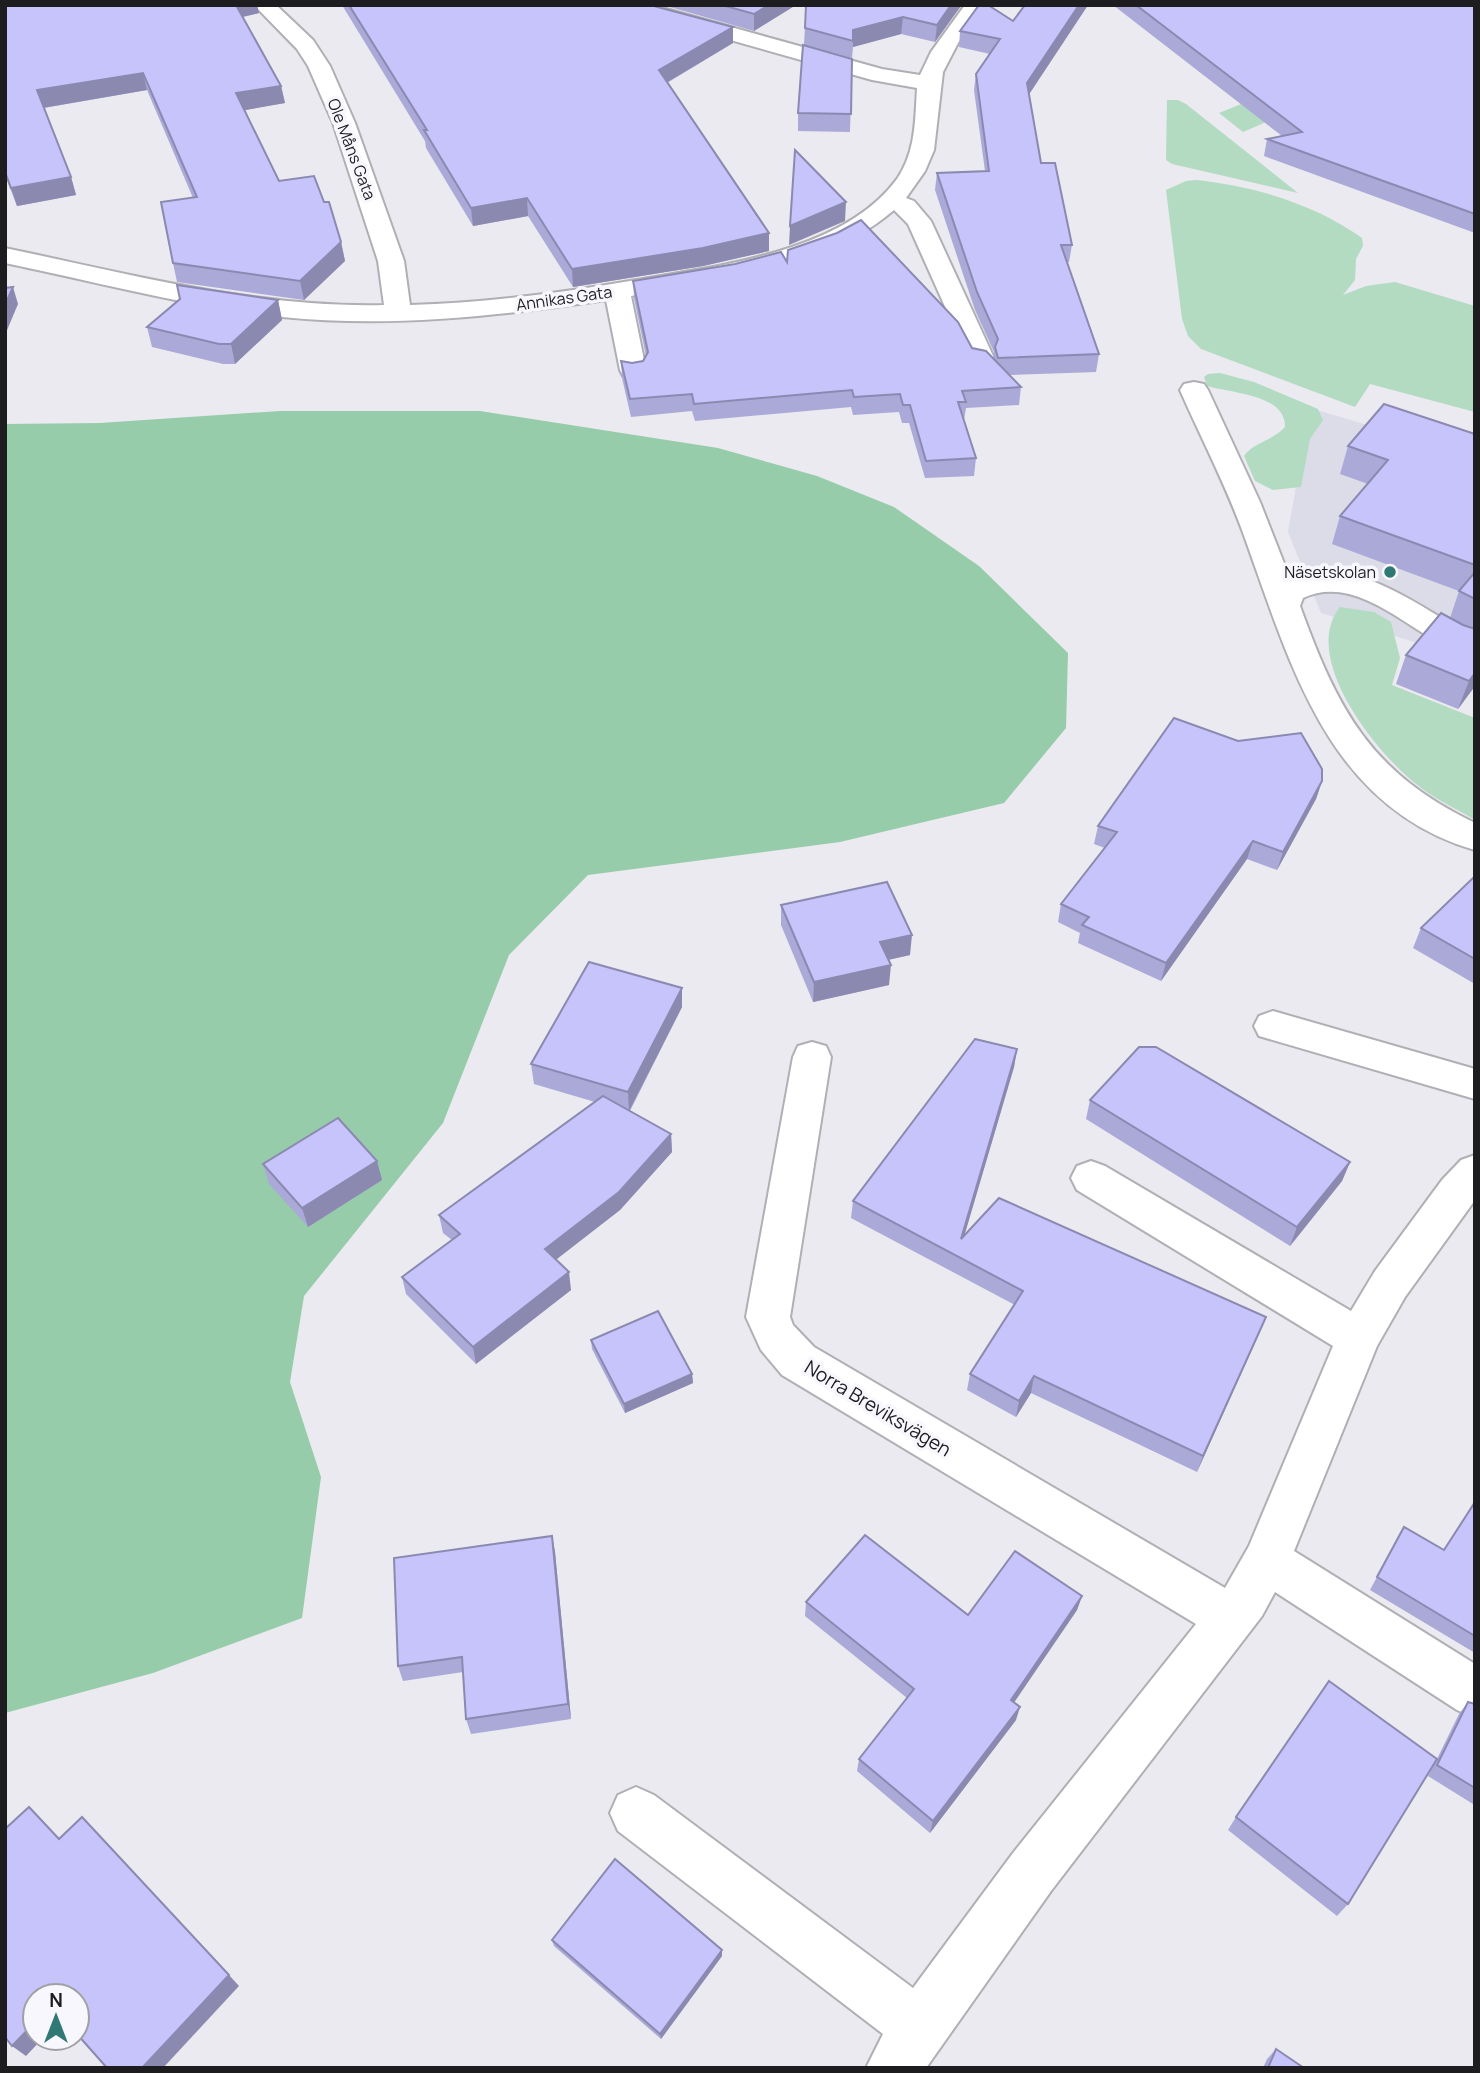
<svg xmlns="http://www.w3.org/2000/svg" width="1480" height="2073" font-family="Manrope,sans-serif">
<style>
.built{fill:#dcdce9}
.green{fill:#b3dbc1}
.forest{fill:#96cca9}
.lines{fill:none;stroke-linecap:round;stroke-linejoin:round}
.minor-casing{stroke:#afafb4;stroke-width:4}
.minor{fill:#fff;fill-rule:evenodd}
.wall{fill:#aaa9d8}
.shaded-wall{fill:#8b89b0}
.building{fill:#c6c4fb;stroke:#8b89b0;stroke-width:2}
.poi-dot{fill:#2f7874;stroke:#f8f7fd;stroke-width:2.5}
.labels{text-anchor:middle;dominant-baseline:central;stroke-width:7;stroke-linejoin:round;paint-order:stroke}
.far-street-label{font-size:16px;fill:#1d1d1f;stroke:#f8f7fd}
.far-poi-label{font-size:16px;fill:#1d1d1f;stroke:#f8f7fd;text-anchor:end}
.street-label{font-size:19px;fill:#1d1d1f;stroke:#f8f7fd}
</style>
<rect width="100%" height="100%" fill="#eaeaf0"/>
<!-- built -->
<polygon class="built" points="1310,408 1475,457 1475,661 1321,613 1288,532"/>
<!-- green -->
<g class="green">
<polygon points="1338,65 1354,84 1243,132 1219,113"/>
<polygon points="1167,100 1178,100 1186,104 1298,193 1172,164 1166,160"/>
<path d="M1196 180C1254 186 1315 204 1362 238L1363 246 1356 259 1355 280 1343 295 1366 286 1395 282 1475 306V412L1370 384 1355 407 1201 349 1188 336 1182 319 1166 190 1186 181Z"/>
<path d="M1220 373 1254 382 1318 409 1323 420 1310 439 1301 487 1273 490 1255 481 1244 456C1253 443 1274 440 1285 427 1286 394 1230 393 1207 386L1204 377 1208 374Z"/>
<path d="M1340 607 1374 612 1391 622 1400 658 1392 685 1475 718V820C1457 809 1436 800 1420 787 1378 756 1299 658 1340 607Z"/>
</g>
<!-- forest -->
<polygon class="forest" points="280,411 480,411 718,448 817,476 894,507 979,566 1068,653 1066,728 1004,803 840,842 588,875 509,955 443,1123 304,1296 290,1382 321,1477 302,1618 153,1673 5,1713 5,424 100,423"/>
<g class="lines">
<!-- minor casing -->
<g class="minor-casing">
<g id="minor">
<path d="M254 5H276L313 40 330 66 355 123 404 261 410 305C486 303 561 293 636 280 718 266 844 252 897 179 916 151 915 120 917 88L872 80 656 19 612 9 609 5 659 7 882 69 920 75 931 52 965 5H986L958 43 943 72 934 150 925 171 906 198 914 201 931 221 994 358 990 364 981 366 972 364 968 358 908 224 894 210C823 271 719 281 631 296L646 370 643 376 633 378 623 376 620 370 606 300C499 316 390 328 282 317 189 307 97 282 5 263V248C130 274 255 308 384 305L378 261 333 123 308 66 297 49Z"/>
<path d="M1194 382 1204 384 1208 390 1260 502 1291 581C1356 550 1419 610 1475 636V659C1419 644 1362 570 1303 598L1300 606C1338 711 1371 773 1475 823V850C1329 808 1291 666 1246 541 1228 489 1202 440 1180 390L1184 384Z"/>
<polygon points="1273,1011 1475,1069 1475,1099 1259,1036 1254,1026 1259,1016"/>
<polygon points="812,1042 826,1046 831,1057 790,1317 793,1325 814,1347 1225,1588 1249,1546 1333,1346 1077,1190 1071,1178 1077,1166 1091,1161 1105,1166 1351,1311 1375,1271 1442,1180 1461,1160 1475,1155 1475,1200 1405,1297 1377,1346 1294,1551 1475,1664 1475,1718 1457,1710 1275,1592 1262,1616 1051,1891 926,2068 866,2068 883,2034 618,1831 610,1813 618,1795 636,1787 654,1795 913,1988 1013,1853 1196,1624 782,1375 761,1350 746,1317 793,1057 798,1046"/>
</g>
</g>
<!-- minor -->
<use href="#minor" class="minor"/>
</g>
<!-- wall -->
<g class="wall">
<polygon points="5,5 257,5 259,13 243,17 281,86 285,103 244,110 279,181 324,202 341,242 345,261 304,300 177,282 173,263 193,198 147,90 44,108 71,177 76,195 17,206 5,175"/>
<polygon points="342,5 650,5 733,27 733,43 667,83 769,251 703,266 573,287 528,216 473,226 426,148 425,141"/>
<polygon points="663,5 796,5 754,31"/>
<polygon points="806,5 961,5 935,42 901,34 853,47 852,58 804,45"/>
<polygon points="1088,5 1029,94 1041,163 1072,245 1069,262 1067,262 1099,354 1096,372 1009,375 1021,387 1019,405 966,408 964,420 976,458 974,476 925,478 909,423 902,423 899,412 853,415 851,407 695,421 692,411 631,417 622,378 621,361 632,363 643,361 646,356 634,298 633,281 787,262 993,358 994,352 975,310 935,190 937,173 985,171 974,90 976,74 990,54 959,47 960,31 1013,21"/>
<polygon points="1113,5 1475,5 1475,233 1264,156 1267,139 1282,136"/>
<polygon points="852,59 850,132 798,131 798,113"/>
<polygon points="278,300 282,320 235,364 223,364 152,347 147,327"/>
<polygon points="1475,434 1475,686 1458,709 1396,684 1406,655 1450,618 1459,591 1332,544 1340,516 1368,484 1340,474 1348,446"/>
<polygon points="1322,781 1316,799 1277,870 1247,859 1161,981 1078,943 1080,933 1058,922 1061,904 1105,848 1094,844 1098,826"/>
<polygon points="1475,876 1475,984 1413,948 1421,928"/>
<polygon points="781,905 910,955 888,960 889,985 813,1002 781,925"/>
<polygon points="682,988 682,1007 630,1111 671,1134 672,1152 620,1210 556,1259 571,1290 476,1364 406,1294 402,1277 452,1240 443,1233 439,1215 595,1102 534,1084 531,1064"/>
<polygon points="1017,1049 1014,1067 964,1236 1266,1317 1197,1472 1031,1393 1016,1417 967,1390 970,1374 1015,1305 851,1218 853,1201"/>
<polygon points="1090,1100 1350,1162 1342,1181 1290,1246 1086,1119"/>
<polygon points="377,1161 382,1180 308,1227 269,1184 263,1164"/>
<polygon points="591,1340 692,1374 693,1383 625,1413 592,1349"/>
<polygon points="1475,1502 1475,1653 1370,1590 1404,1527 1444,1550"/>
<polygon points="552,1536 555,1552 571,1719 471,1734 466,1719 463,1672 403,1681 398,1666"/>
<polygon points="1082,1596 1077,1610 1014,1702 1016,1720 930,1833 857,1771 859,1759 907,1698 805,1616 806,1602 968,1615"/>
<polygon points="1468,1702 1475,1704 1475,1802 1473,1804 1428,1776 1435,1762 1348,1904 1337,1916 1228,1830 1236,1817 1437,1759 1459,1714"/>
<polygon points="552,1940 722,1950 722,1956 661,2039 554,1946"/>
<polygon points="1276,2049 1304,2068 1263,2068 1267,2059"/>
</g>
<!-- shaded-wall -->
<g class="shaded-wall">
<polygon points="235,5 257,5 259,13 237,18"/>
<polygon points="769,5 796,5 754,31 754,14"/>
<polygon points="951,5 961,6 935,42 937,25"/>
<polygon points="1079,5 1088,5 1026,99 1027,83"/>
<polygon points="903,17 901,34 853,47 853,30"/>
<polygon points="733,27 733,43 659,87 659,70"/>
<polygon points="143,73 147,90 42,108 37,90"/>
<polygon points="281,86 285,103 240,111 236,93"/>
<polygon points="71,177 76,195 17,206 11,188"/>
<polygon points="527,198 528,216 473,226 471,208"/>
<polygon points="846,202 845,221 789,245 790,226"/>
<polygon points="769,233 769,251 703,266 573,287 572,269"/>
<polygon points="341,242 345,261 304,300 300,281"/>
<polygon points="13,287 18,304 5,335 5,305"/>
<polygon points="278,300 282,320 235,364 231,344"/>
<polygon points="1475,673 1475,686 1458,709 1469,681"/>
<polygon points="1322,781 1316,799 1277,870 1283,852"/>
<polygon points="1253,841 1247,859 1161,981 1166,963"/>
<polygon points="912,935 910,955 878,962 880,942"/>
<polygon points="891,965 889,985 813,1002 814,982"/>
<polygon points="682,988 682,1007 629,1111 628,1092"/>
<polygon points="1017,1049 1014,1067 958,1257 961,1239"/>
<polygon points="671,1134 672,1152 620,1210 548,1266 545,1249"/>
<polygon points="377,1161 382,1180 308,1227 302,1208"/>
<polygon points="1350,1162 1342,1181 1290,1246 1297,1227"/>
<polygon points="569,1272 571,1290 476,1364 473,1347"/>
<polygon points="1266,1317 1259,1334 1197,1472 1203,1456"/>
<polygon points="692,1374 693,1383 625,1413 624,1404"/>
<polygon points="1034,1376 1031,1393 1016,1417 1019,1401"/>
<polygon points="552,1536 555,1552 571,1719 568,1704"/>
<polygon points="1082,1596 1077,1610 1007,1713 1011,1700"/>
<polygon points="1020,1707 1016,1720 930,1833 933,1821"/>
<polygon points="722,1950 722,1956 661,2039 660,2034"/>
<polygon points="229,1975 239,1986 163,2068 142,2068"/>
<polygon points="35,2022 35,2038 43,2038 26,2056 12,2046"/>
</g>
<!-- building -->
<g class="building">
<polygon points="5,5 236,5 281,86 236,93 279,181 314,176 324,202 329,202 341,242 300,281 173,263 161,202 197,197 143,73 37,90 71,177 11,188 5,172"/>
<polygon points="349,5 650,5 733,27 659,70 769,233 703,248 572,269 527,198 471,208 424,130 427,130"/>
<polygon points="722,5 769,5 754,14"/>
<polygon points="806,5 951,5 937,25 903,17 853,30 853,41 805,28"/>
<polygon points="979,5 988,5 1013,21 1025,5 1079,5 1027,83 1041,163 1055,163 1072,245 1061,245 1099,354 998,358 995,347 998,339 977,292 937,173 989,171 976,74 1000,39 960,31"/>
<polygon points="1136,5 1475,5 1475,214 1267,139 1302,132"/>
<polygon points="803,45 852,59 851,114 798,113"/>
<polygon points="795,150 846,202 790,226"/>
<polygon points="861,220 958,322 972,348 986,351 1021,387 962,391 966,402 958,402 976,458 926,461 910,405 903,405 900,394 854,397 852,390 694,404 692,394 630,399 621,361 632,363 643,361 648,352 633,281 735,264 781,252 787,262 788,250 837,233"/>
<polygon points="177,285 278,300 231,344 219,344 147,327 180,299"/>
<polygon points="13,287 5,305 5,288"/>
<polygon points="1384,404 1475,434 1475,565 1340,516 1388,460 1348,446"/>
<polygon points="1475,572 1475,599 1459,591"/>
<polygon points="1441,613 1463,625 1475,629 1475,673 1469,681 1406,655"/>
<polygon points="1174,718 1238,741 1301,733 1322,769 1322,781 1283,852 1253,841 1166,963 1082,925 1089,917 1061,904 1117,832 1098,826"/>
<polygon points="1475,876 1475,959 1421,928"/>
<polygon points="887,882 912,935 880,942 891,965 814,982 781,905"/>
<polygon points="589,962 682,988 628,1092 531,1064"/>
<polygon points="975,1039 1017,1049 961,1239 999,1198 1266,1317 1203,1456 1034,1376 1019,1401 970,1374 1023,1291 853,1201"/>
<polygon points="1139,1047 1156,1047 1350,1162 1297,1227 1090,1100"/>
<polygon points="603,1096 671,1134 619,1192 545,1249 569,1272 473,1347 402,1277 460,1234 439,1215"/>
<polygon points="338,1118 377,1161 302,1208 263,1164"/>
<polygon points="658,1311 692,1374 624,1404 591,1340"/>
<polygon points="1475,1502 1475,1636 1377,1577 1404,1527 1444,1550"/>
<polygon points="865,1535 968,1615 1015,1551 1082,1596 1011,1700 1020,1707 933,1821 859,1759 914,1689 806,1602"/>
<polygon points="552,1536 568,1704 466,1719 462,1657 398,1666 394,1558"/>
<polygon points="1329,1681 1437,1759 1348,1904 1236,1817"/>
<polygon points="1468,1702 1475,1704 1475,1788 1437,1765"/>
<polygon points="29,1807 59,1839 82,1817 229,1975 142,2068 107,2068 77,2034 77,1996 35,1996 35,2022 12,2046 5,2037 5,1829"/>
<polygon points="615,1859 722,1950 660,2034 552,1940"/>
<polygon points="1276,2049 1304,2068 1268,2068"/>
</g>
<!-- markers -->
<circle class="poi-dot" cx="1390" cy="572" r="7"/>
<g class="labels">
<!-- far-street labels -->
<g class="far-street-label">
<text transform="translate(352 149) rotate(69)">Ole Måns Gata</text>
<text transform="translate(564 298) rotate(-8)">Annikas Gata</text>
</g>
<!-- far-poi labels -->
<g class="far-poi-label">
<text x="1376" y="572">Näsetskolan</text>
</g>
<!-- street labels -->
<g class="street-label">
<text transform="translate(878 1408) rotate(31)">Norra Breviksvägen</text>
</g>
</g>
<!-- border -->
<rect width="1480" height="2073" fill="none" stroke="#1d1d1f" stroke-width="14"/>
<!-- north arrow -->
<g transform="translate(56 2017)"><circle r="33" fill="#f8f7fd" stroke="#a0a0a4" stroke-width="2"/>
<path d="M0-5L12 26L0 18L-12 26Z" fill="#2f7874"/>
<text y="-10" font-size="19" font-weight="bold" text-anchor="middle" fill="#1d1d1f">N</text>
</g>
</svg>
